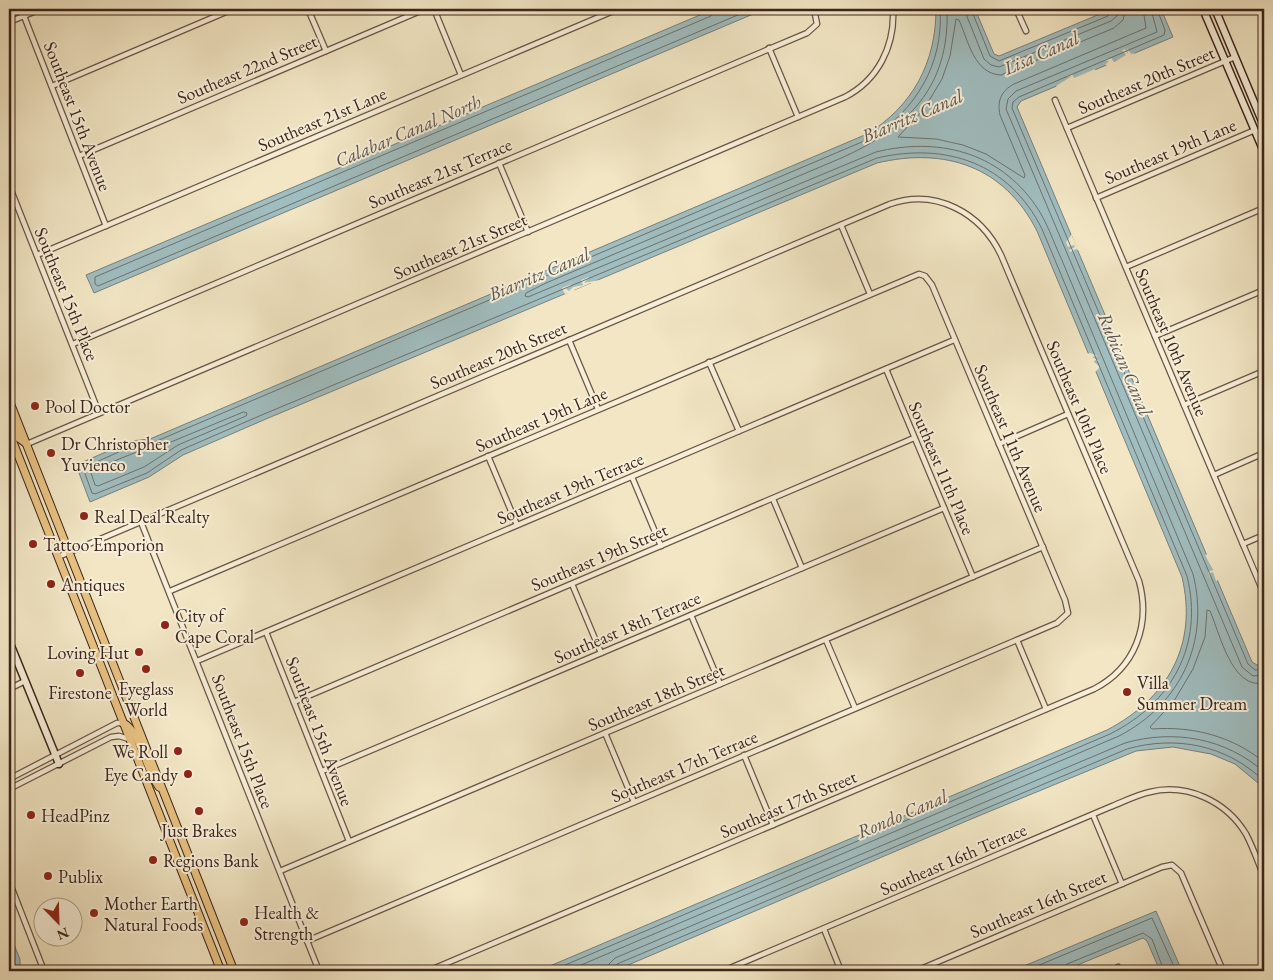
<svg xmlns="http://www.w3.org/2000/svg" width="1273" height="980" font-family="'EB Garamond',serif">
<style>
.water{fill:#a0bdbf;stroke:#78807e}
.pier{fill:#f2e6c4}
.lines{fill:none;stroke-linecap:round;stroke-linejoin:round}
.shore{stroke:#6e716e;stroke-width:1}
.street-casing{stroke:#6a5546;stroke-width:7}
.secondary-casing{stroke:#3c251c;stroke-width:9}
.primary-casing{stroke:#3c251c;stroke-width:9}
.street{stroke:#f7efd9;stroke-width:4.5}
.secondary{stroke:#f7efd9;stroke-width:6}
.primary{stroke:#e9c382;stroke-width:7}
.poi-dot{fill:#8f2418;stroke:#f7efd9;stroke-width:2}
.labels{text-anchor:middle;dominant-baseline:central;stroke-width:4;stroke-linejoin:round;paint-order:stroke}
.street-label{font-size:18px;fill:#3c251c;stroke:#f7efd9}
.poi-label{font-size:18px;fill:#3c251c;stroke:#f7efd9;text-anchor:start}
.water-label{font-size:19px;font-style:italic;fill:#5a534d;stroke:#f7efd9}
</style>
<rect width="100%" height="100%" fill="#f2e6c4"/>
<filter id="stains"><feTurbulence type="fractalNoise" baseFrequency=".004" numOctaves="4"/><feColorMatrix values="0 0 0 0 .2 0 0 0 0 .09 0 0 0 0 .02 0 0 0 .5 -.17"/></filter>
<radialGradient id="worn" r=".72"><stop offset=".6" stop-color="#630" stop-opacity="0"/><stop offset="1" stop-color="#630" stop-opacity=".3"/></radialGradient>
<!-- water -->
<g class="water">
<polygon points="714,9 765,9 94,293 86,275"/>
<path d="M936 9H975L994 54 999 56 1112 9H1161L1173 37 1021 101 1017 107 1252 662 1257 665 1264 663V788L1235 764 1211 754 1173 747 1136 751 976 817 614 971H538L1107 730C1168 698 1198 645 1182 577L1037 231C1004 166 945 147 877 163L266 419 183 455 149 477 90 502 76 465 131 441 150 439 867 134C913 106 936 62 936 9Z"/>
<polygon points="1156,911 1182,971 1160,971 1147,941 1143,938 1063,971 1012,971"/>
<polygon points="9,938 12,940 20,959 20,969 9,971"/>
</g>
<!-- pier -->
<g class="pier">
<polygon points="1127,48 1131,54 1134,53 1135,56 1109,66 1105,65 1109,61 1103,60 1111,58 1114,62 1126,55 1122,50 1125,49 1128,54"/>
<polygon points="1095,69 1096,72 1057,88 1056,86 1072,76 1066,77 1072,74 1074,78"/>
<polygon points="1073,233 1072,236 1079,251 1076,249 1070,252 1069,250 1075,247 1074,245 1068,247 1066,242"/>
<polygon points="589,277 584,283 599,280 592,285 591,283 574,290 575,292 565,294 562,288 572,284 566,289 569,291 573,287 583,285 581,280"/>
<polygon points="1090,353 1098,356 1092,357 1101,362 1095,360 1094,362 1100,367 1094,373 1087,354"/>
<polygon points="1208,554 1219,577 1219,580 1216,581 1213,572 1210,573 1211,579 1208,572 1213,570 1205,555"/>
</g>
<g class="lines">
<!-- shore -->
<g class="shore">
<polyline points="714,9 711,16 95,277 95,284 98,286 752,9"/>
<polyline points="964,9 984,59 991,65 999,67 1111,21 1117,16 1118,9"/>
<polyline points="971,9 990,56 999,61 1108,16 1112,9"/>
<path d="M1126 9 1123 20 1114 28 1001 75C974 74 968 40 959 20L956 19 950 56 942 79 924 109 898 137 936 139 963 145 986 154 1024 178 1025 175 1000 115C997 101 1001 91 1014 84L1146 28 1143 9"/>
<polyline points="1151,9 1157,32 1016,91 1008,99 1006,109 1242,667 1253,676 1264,675"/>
<polyline points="1157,9 1165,30 1164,35 1019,97 1013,102 1012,108 1248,664 1255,670 1264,669"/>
<polygon points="244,412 247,413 246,416 178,445 144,467 98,486 95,485 91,473 92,470 134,453 154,449"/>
<path d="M1264 683C1232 690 1220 634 1210 611L1207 610 1205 637 1193 669 1174 701 1150 727 1152 729C1193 726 1232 736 1264 762"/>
<path d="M551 971 1110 734C1172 703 1204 645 1187 576L1042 229C1009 163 946 142 877 158L264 414 181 450 147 473 95 494 92 493 83 468 132 446 152 443 869 139C916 111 944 63 940 9"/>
<path d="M567 971 1119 736C1181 704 1210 641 1193 574L1061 258C1053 241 1047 222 1036 206 998 151 937 137 876 152L528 297 525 296 526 293 546 283 839 159C907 129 950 88 947 9"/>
<path d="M607 971 609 964 615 958 1125 743C1174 729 1226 738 1264 772"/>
<path d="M614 971 617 964 1127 749C1176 735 1227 745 1264 781"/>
<polyline points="1025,971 1152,918 1176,971"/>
<polyline points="1063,971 1067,964 1143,933 1152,939 1164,971"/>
</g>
<!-- street casing -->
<g class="street-casing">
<g id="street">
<polyline points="308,9 326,51"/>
<polyline points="434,9 461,75"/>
<polyline points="1016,9 1026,31"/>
<polyline points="24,16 106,226"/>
<polyline points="9,22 41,9"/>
<polyline points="769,48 798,117"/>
<polyline points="52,86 233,9"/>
<polyline points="1055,100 1264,594"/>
<polyline points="1067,128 1235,57"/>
<polyline points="79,156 425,9"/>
<polyline points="499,163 528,232"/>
<polyline points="9,185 99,413"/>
<polyline points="1096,198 1255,130"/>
<polyline points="841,225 870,294"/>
<polyline points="37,255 618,9"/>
<polyline points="1126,267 1264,208"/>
<polyline points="1155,336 1264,290"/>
<polyline points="569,340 598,409"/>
<polyline points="73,344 807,33 817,24 814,9"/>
<polyline points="709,362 739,431"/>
<polyline points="886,369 973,577"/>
<polyline points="1184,405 1264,371"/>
<path d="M27 444 845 97C878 80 895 46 893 9"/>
<polyline points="999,444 1068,414"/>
<polyline points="488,456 517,525"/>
<polyline points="1214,475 1264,453"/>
<polyline points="632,477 661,546"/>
<polyline points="773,499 802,568"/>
<polyline points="141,522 319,971"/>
<polyline points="1243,544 1264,535"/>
<path d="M58 557 890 204C936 188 981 213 1001 255L1139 581C1151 625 1135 668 1094 689L428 971"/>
<polyline points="572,584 601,653"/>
<polyline points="170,591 919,274 925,276 932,285 1065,600 1068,613 1057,623 307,941"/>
<polyline points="691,615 720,684"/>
<polyline points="266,632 349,841"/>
<polyline points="826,640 855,708"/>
<polyline points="1017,640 1046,709"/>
<polyline points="197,661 954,340"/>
<polyline points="9,689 25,681"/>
<polyline points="294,702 914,438"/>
<polyline points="605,733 634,802"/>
<polyline points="744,755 773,825"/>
<polyline points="322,771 944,508"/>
<polyline points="9,779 117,723 123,723"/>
<polyline points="9,789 111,737 119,736 129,739"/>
<polyline points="1093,815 1122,884"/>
<polyline points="280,871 1043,547"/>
<polyline points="9,881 44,971"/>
<polyline points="824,929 841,971"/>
<polyline points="1118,967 1120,971"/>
<path d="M723 971 1110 807C1123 802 1136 795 1150 792 1187 783 1226 801 1246 834 1253 847 1258 862 1264 877"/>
<polyline points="916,971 1162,867 1172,865 1181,873 1223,971"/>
</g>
</g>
<!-- secondary casing -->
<g class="secondary-casing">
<g id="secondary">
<polyline points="1203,9 1264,152"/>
<polyline points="1215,9 1264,126"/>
<polyline points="9,641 59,764"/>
</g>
</g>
<!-- primary casing -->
<g class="primary-casing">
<g id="primary">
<polyline points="9,400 234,971"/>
<polyline points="9,418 17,437 27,444"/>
<polyline points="9,432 221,971"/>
<path d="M123 723C140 730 147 772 159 787"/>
</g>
</g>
<!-- street -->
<use href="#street" class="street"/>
<!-- secondary -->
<use href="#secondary" class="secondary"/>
<!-- primary -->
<use href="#primary" class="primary"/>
</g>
<!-- markers -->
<g class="poi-dot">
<circle cx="35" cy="406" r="5"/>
<circle cx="51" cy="453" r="5"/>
<circle cx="84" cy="516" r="5"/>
<circle cx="33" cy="544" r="5"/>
<circle cx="51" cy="584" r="5"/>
<circle cx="165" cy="625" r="5"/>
<circle cx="139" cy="652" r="5"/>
<circle cx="146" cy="669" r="5"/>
<circle cx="80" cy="673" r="5"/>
<circle cx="1127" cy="692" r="5"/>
<circle cx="178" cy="751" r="5"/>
<circle cx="188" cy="774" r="5"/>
<circle cx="199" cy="811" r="5"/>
<circle cx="31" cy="815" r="5"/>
<circle cx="153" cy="860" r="5"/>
<circle cx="48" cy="876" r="5"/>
<circle cx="94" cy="913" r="5"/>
<circle cx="244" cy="922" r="5"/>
</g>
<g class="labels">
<!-- street labels -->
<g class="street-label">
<text transform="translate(247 69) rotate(-23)">Southeast 22nd Street</text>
<text transform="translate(1146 80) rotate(-23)">Southeast 20th Street</text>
<text transform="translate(78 116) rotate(69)">Southeast 15th Avenue</text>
<text transform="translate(322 119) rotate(-23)">Southeast 21st Lane</text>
<text transform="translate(1170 151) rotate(-23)">Southeast 19th Lane</text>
<text transform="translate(440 173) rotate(-23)">Southeast 21st Terrace</text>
<text transform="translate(460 246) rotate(-23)">Southeast 21st Street</text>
<text transform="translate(67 294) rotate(68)">Southeast 15th Place</text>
<text transform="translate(1172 342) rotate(67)">Southeast 10th Avenue</text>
<text transform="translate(498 355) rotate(-23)">Southeast 20th Street</text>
<text transform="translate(1080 407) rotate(67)">Southeast 10th Place</text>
<text transform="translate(541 419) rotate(-23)">Southeast 19th Lane</text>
<text transform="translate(1011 438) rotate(67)">Southeast 11th Avenue</text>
<text transform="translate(942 468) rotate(67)">Southeast 11th Place</text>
<text transform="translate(570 488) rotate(-23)">Southeast 19th Terrace</text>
<text transform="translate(599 557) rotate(-23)">Southeast 19th Street</text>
<text transform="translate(627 627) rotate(-23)">Southeast 18th Terrace</text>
<text transform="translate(656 697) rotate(-23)">Southeast 18th Street</text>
<text transform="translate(320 731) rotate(69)">Southeast 15th Avenue</text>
<text transform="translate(243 741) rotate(69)">Southeast 15th Place</text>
<text transform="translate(684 766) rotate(-23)">Southeast 17th Terrace</text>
<text transform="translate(788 804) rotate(-23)">Southeast 17th Street</text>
<text transform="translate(953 859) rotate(-23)">Southeast 16th Terrace</text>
<text transform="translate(1038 904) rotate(-23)">Southeast 16th Street</text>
</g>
<!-- poi labels -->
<g class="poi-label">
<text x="45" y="406">Pool Doctor</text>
<text x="61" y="443">Dr Christopher<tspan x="61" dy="21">Yuvienco</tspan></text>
<text x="94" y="516">Real Deal Realty</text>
<text x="43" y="544">Tattoo Emporion</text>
<text x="61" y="584">Antiques</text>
<text x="175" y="615">City of<tspan x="175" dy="21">Cape Coral</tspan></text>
<text x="129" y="652" text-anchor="end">Loving Hut</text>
<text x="1137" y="682">Villa<tspan x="1137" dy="21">Summer Dream</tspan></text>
<text x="146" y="688" text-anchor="middle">Eyeglass<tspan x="146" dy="21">World</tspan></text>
<text x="80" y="692" text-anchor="middle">Firestone</text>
<text x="168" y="751" text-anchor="end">We Roll</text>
<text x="178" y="774" text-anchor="end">Eye Candy</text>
<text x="41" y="815">HeadPinz</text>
<text x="199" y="830" text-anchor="middle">Just Brakes</text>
<text x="163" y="860">Regions Bank</text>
<text x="58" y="876">Publix</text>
<text x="104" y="903">Mother Earth<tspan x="104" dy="21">Natural Foods</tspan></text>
<text x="254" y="912">Health &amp;<tspan x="254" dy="21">Strength</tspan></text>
</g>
<!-- water labels -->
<g class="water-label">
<text transform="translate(1041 53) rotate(-24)">Lisa Canal</text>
<text transform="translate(912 116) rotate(-23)">Biarritz Canal</text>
<text transform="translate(408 131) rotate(-23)">Calabar Canal North</text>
<text transform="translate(539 274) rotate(-23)">Biarritz Canal</text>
<text transform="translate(1125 364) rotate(67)">Rubican Canal</text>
<text transform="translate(902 814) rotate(-23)">Rondo Canal</text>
</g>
</g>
<!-- margin -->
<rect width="1273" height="980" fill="none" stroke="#f2e6c4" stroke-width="30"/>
<rect x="10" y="10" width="1253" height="960" fill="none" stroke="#3c251c" stroke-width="2.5"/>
<rect x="15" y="15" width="1243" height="950" fill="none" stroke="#3c251c"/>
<!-- north arrow -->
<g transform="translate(58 922) rotate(157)"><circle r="24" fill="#f7efd9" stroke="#ac9e8d"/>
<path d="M0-4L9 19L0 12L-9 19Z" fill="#8f2418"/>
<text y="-8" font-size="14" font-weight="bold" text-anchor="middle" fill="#3c251c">N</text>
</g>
<rect width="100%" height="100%" filter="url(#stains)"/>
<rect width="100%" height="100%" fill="url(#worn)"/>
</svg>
